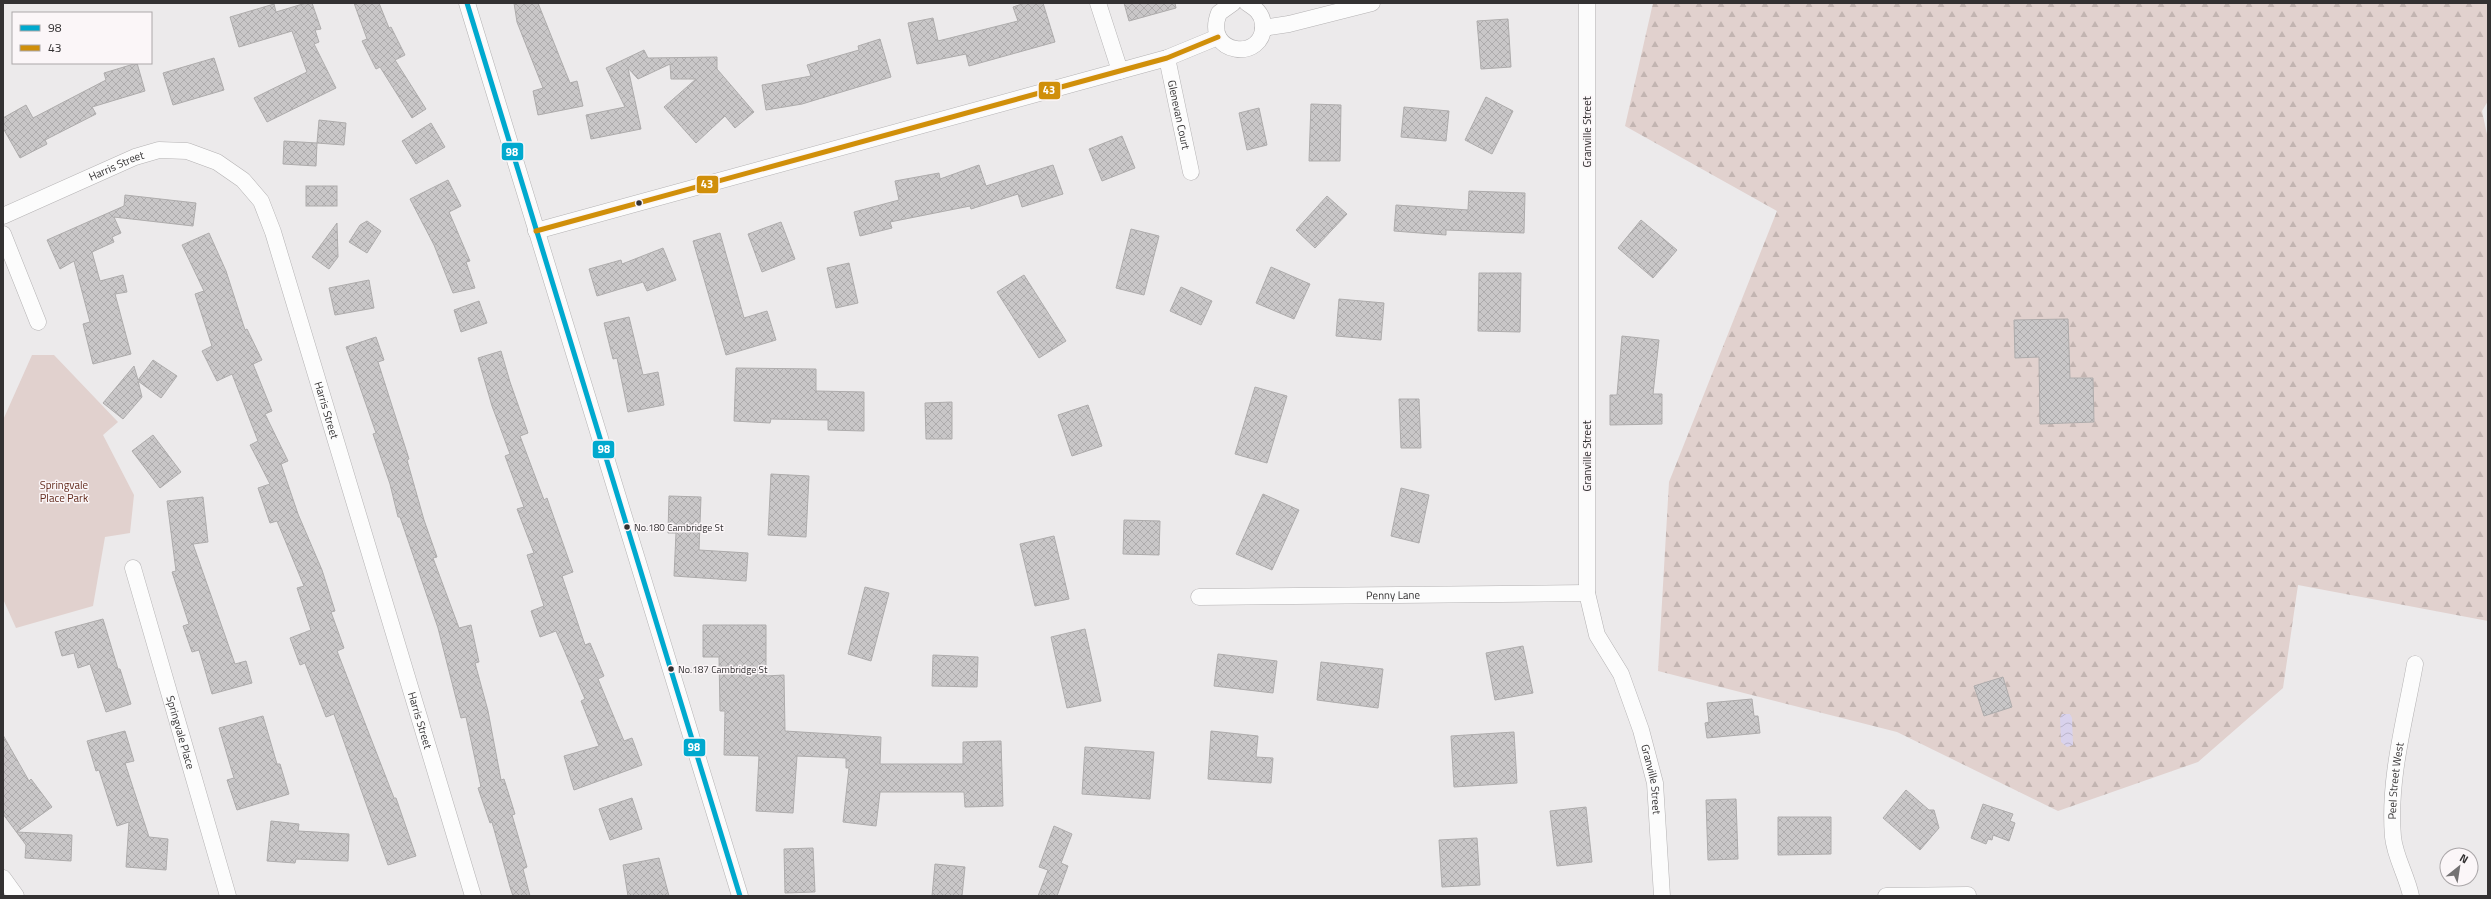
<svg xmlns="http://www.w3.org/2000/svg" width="2491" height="899" font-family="'Titillium Web',sans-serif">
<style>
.forest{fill:url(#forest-firs)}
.green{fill:#e1d1ce}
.water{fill:url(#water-waves)}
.building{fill:url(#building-cross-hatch);stroke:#aeacac}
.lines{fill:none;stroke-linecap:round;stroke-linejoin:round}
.street-casing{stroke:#b4b2b3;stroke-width:17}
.street{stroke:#fcfcfc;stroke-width:16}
.bus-1-casing{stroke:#fbf6f8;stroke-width:8}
.bus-2-casing{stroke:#fbf6f8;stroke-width:8}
.bus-1{stroke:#00a9ce;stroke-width:5}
.bus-2{stroke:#d08f0a;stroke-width:5}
.bus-dot{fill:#333132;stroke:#fbf6f8;stroke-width:1.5}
.labels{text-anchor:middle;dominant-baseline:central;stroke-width:3;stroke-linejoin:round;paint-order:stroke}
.bus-label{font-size:10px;fill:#333132;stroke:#fbf6f8;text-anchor:start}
.street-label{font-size:11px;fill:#333132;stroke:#fbf6f8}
.park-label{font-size:11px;fill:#632b1d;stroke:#fbf6f8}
.line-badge{stroke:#fbf6f8;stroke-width:1.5}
.badge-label{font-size:11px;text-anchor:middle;font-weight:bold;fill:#fff}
</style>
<defs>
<pattern id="forest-firs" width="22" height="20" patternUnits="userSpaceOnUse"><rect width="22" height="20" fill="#e1d1ce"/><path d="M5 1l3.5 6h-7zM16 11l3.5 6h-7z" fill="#c2b4b1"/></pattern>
<pattern id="water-waves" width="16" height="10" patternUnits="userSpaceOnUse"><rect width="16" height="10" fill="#d9d2ec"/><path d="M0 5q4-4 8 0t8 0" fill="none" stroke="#bbb5cb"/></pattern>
<pattern id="building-cross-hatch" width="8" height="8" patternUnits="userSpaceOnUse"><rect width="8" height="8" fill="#c9c7c8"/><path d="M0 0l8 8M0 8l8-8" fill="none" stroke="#adabac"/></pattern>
</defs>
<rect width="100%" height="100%" fill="#eceaeb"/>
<!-- forest -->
<polygon class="forest" points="1653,3 2488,3 2488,101 2482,111 2488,139 2488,621 2298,585 2283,688 2198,762 2058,811 1897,732 1658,671 1669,482 1777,211 1625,126"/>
<!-- green -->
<polygon class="green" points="32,355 54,355 118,422 103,435 134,495 130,533 105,537 93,606 16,628 3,599 3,420"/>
<!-- water -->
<polygon class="water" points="2062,714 2070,714 2072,718 2073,745 2067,747 2061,742 2060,718"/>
<!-- building -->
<g class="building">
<polygon points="306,3 312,3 321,29 315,30 319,42 314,44 336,88 267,122 254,98 307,72 297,45 292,31 239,47 230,17 274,4 276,12"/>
<polygon points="354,3 379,3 389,28 391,27 405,55 395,60 426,109 412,118 380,67 376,69 362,41 367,39"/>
<polygon points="514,3 538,3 570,83 577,81 583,106 538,115 533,91 543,88 517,22"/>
<polygon points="1025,3 1043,3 1055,42 969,66 966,54 917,64 908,23 933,18 938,41 1018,21 1013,7"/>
<polygon points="1124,3 1175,3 1176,8 1129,21"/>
<polygon points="1508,19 1511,67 1481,69 1477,21"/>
<polygon points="880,39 891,77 802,104 766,110 762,85 811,76 807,65 859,50 858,46"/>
<polygon points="644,50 648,58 717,57 717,69 754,112 735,128 725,116 696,143 664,107 696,79 671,79 670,64 638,79 628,68 641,129 591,139 586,115 625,107 606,68"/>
<polygon points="214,58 224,90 173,105 163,73"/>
<polygon points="137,63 145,91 92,107 96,114 45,140 47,144 20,158 3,128 3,118 26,105 33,118 106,80 104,73"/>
<polygon points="1486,97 1513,111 1492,154 1465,140"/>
<polygon points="1311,104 1341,105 1340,161 1309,161"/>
<polygon points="1404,107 1449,111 1446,141 1401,137"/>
<polygon points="1259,108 1267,145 1247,150 1239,113"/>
<polygon points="319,120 346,123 344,145 317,143"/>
<polygon points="431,123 445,147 416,164 402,141"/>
<polygon points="1122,136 1135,168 1102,181 1089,149"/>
<polygon points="284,141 317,143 316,166 283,164"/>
<polygon points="979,165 986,186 1053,165 1063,194 1022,207 1018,194 971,209 970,206 890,222 892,228 860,236 854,212 899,200 895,181 939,173 940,179"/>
<polygon points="448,180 461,206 449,212 470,261 466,262 475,288 453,293 434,245 410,199"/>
<rect x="306" y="186" width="31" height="20"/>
<polygon points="1469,191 1525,193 1524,233 1446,230 1446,235 1394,231 1396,205 1468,210"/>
<polygon points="125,195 196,203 193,226 114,217 121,233 112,237 114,242 92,252 100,281 123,275 127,292 115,294 131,354 93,364 83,324 90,322 74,261 60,269 47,240 124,206"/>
<polygon points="1327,196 1347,214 1315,248 1296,230"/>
<polygon points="1641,220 1677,250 1653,278 1618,248"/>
<polygon points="367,221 381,231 367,253 349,242 360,225"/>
<polygon points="781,222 795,259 762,272 748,234"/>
<polygon points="337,223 338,257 329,269 312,257"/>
<polygon points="1131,229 1159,236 1144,295 1116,288"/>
<polygon points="209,233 226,271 245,330 247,329 262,360 253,364 272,411 265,414 288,461 281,464 298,514 322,570 335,611 331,612 344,648 337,651 394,798 396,798 416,856 388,865 334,714 326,717 305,663 300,665 290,638 311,630 297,588 304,586 277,521 270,523 258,488 270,484 250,445 258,441 232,374 217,381 202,351 212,346 195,294 204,291 182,245"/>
<polygon points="720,233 744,318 767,311 776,340 726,355 693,241"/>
<polygon points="663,248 676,280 647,291 643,282 597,296 589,269 621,260 622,264"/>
<polygon points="849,263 858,303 836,308 827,268"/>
<polygon points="1271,267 1310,284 1294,319 1256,303"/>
<polygon points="1479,273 1521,273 1520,332 1478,331"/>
<polygon points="1024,275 1066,341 1039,358 997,292"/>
<polygon points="369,280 374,308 335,315 329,288"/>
<polygon points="1181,287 1212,301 1201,325 1170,311"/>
<polygon points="1339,299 1384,303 1381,340 1336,336"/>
<polygon points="479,301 487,323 461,332 454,310"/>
<polygon points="629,317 643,375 658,372 664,405 628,412 617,358 613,359 604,323"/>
<polygon points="2068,319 2070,378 2093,378 2094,422 2040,424 2039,357 2015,358 2014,320"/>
<polygon points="1622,336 1659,340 1653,394 1662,394 1662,424 1610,425 1610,395 1617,395"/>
<polygon points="376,337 384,360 378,362 409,459 407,460 424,520 437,557 433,558 459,628 471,625 479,662 475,663 488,711 501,780 504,779 515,814 512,815 527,867 523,869 530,896 513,896 510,887 492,822 490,823 478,788 481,787 466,717 461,718 438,628 400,517 398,517 390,484 373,434 376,433 346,347"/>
<polygon points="501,351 510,382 528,433 520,436 544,500 547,498 573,572 562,576 585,645 590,643 604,676 598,679 624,741 632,738 642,765 574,790 564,756 599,746 581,701 585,699 556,631 540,637 531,611 544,606 527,555 534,553 517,509 524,507 505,456 510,454 492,406 478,358"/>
<polygon points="153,360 177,376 161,398 138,381 142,397 123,419 103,403 134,366 138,380"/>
<polygon points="736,368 816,369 816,391 864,392 864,431 828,430 828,420 771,419 770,423 734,421"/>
<polygon points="1255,387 1287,396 1267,463 1235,454"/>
<polygon points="1399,399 1419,399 1421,448 1401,448"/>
<polygon points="952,402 952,439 926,439 925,403"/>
<polygon points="1088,405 1102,446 1072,456 1058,415"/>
<polygon points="153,435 181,472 160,488 132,451"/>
<polygon points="771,474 809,476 806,537 768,535"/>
<polygon points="1401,488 1429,495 1419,543 1391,536"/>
<polygon points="1263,494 1299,510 1272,570 1236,554"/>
<polygon points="669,496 701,497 699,550 748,553 746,581 674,576 676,533 668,533"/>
<polygon points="203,497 208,542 193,544 235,664 246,661 252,683 212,694 199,650 192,652 183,626 189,624 172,572 176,571 167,501"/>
<polygon points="1124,520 1160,521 1159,555 1123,554"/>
<polygon points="1054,536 1069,599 1035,606 1020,544"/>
<polygon points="865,587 889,593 871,661 848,654"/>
<polygon points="103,619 118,669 120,669 131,704 106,712 90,664 78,668 74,653 62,656 55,632"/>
<polygon points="703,625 766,625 766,676 784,675 785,731 881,737 880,764 963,764 963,742 1001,741 1003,806 965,807 964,792 880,792 876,826 843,822 849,768 846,768 846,758 797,756 793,813 756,811 759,756 724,755 725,711 720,711 719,657 703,657"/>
<polygon points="1085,629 1101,701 1067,708 1051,637"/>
<polygon points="1523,646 1533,693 1495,700 1486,653"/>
<polygon points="1218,654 1277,661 1273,693 1214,686"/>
<polygon points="933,655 978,657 977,687 932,686"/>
<polygon points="1321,662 1383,669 1378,708 1317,700"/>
<polygon points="2003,677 2012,707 1984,716 1974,686"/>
<polygon points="1752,699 1754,716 1758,716 1760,733 1707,738 1705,723 1709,722 1707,703"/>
<polygon points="263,716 277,764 280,764 289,794 237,810 227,780 234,778 219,728"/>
<polygon points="125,731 134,761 125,763 149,837 168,839 166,870 126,867 129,822 117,826 99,770 96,771 87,741"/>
<polygon points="1211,731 1258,736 1256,757 1273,758 1271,783 1208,779"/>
<polygon points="1514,732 1517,783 1454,787 1451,736"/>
<polygon points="3,735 29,781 31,779 52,807 17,832 72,835 71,861 25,858 26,845 3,814"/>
<polygon points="1085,747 1154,752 1150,799 1082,794"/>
<polygon points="1906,790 1929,810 1934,810 1939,828 1920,850 1883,818"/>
<polygon points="632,798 642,829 610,840 599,809"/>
<polygon points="1736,799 1738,859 1708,860 1706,800"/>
<polygon points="1983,804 2013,814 2010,821 2015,823 2009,841 1993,835 1992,840 1988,839 1986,844 1971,838"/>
<polygon points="1586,807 1592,862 1557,866 1550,811"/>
<polygon points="1778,817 1831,817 1831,854 1778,855"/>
<polygon points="271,821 299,824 298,831 349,834 348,861 296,859 295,863 267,861"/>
<polygon points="1054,826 1072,834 1061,863 1068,866 1057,896 1038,896 1048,870 1039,867"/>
<polygon points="1477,838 1480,885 1442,887 1439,840"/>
<polygon points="813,848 815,892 785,893 784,849"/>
<polygon points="659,858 669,896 628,896 623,865"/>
<polygon points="935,864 965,867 962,896 932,896"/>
</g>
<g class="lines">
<!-- street casing -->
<g class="street-casing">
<g id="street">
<polyline points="467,3 740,896"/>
<polyline points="1098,3 1120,71"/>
<path d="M1233 3 1219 13C1202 56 1266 62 1263 24 1262 13 1255 8 1247 3"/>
<path id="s1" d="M1587 3V593L1597 635 1621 674 1641 730 1655 783 1662 896"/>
<polyline points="1263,28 1289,24 1372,3"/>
<path id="s2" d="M1167 58 1191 172"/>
<path id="s3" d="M3 216 135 157 159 150 187 151 217 162 243 180 261 201 273 232 473 896"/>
<polyline points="536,231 1167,58 1218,37"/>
<polyline points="3,234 38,322"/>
<path id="s4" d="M133 568 228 896"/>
<path id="s5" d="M1199 597 1587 593"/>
<polyline points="3,878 16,896"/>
<polyline points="1886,896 1968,895"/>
<path id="s6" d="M2411 896C2407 876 2395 857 2393 837 2388 780 2405 720 2415 664"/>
</g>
</g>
<!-- street -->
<use href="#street" class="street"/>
<!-- bus-1 casing -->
<g class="bus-1-casing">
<polyline id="bus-1" points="467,3 740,896"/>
</g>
<!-- bus-2 casing -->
<g class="bus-2-casing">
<polyline id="bus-2" points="536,231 1167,58 1218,37"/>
</g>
<!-- bus-1 -->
<use href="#bus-1" class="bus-1"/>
<!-- bus-2 -->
<use href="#bus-2" class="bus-2"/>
</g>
<!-- markers -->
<g class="bus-dot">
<circle cx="639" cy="203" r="3.5"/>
<circle cx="627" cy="527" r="3.5"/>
<circle cx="671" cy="669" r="3.5"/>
</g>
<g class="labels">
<!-- bus labels -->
<g class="bus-label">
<text x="634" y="527">No.180 Cambridge St</text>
<text x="678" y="669">No.187 Cambridge St</text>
</g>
<!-- street labels -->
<g class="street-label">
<text stroke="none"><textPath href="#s2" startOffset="58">Glenevan Court</textPath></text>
<text transform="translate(1587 132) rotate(-90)">Granville Street</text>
<text stroke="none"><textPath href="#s3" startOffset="124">Harris Street</textPath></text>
<text stroke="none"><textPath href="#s3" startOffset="508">Harris Street</textPath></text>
<text transform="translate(1587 456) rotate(-90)">Granville Street</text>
<text stroke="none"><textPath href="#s5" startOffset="194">Penny Lane</textPath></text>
<text stroke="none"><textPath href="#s3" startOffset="832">Harris Street</textPath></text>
<text stroke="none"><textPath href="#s4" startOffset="171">Springvale Place</textPath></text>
<text stroke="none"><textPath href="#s1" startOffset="789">Granville Street</textPath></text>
<text stroke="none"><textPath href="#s6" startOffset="118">Peel Street West</textPath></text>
</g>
<!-- park labels -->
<g class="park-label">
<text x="64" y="485">Springvale<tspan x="64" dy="13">Place Park</tspan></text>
</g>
</g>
<g class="line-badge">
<rect x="1038" y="81" width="23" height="19" rx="4" fill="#d08f0a"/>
<rect x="501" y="142" width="23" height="19" rx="4" fill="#00a9ce"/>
<rect x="696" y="175" width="23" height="19" rx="4" fill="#d08f0a"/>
<rect x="592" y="440" width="23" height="19" rx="4" fill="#00a9ce"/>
<rect x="683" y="738" width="23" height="19" rx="4" fill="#00a9ce"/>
</g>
<g class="badge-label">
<text x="1049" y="94">43</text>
<text x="512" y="156">98</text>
<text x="707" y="188">43</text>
<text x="604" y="453">98</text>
<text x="694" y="751">98</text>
</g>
<!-- border -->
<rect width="2491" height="899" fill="none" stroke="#333132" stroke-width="8"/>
<!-- legend -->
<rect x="12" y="12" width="140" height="52" fill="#fbf6f8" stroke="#aba7a9"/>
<rect x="20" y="25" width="20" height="6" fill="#00a9ce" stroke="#aba7a9"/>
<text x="48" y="32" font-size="12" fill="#333132">98</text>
<rect x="20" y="45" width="20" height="6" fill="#d08f0a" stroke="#aba7a9"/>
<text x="48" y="52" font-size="12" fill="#333132">43</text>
<!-- north arrow -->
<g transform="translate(2459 867) rotate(30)"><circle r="19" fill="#fbf6f8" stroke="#aba7a9"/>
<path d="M0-3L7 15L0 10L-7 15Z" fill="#747273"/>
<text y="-6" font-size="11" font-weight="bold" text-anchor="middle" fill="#333132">N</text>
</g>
</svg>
